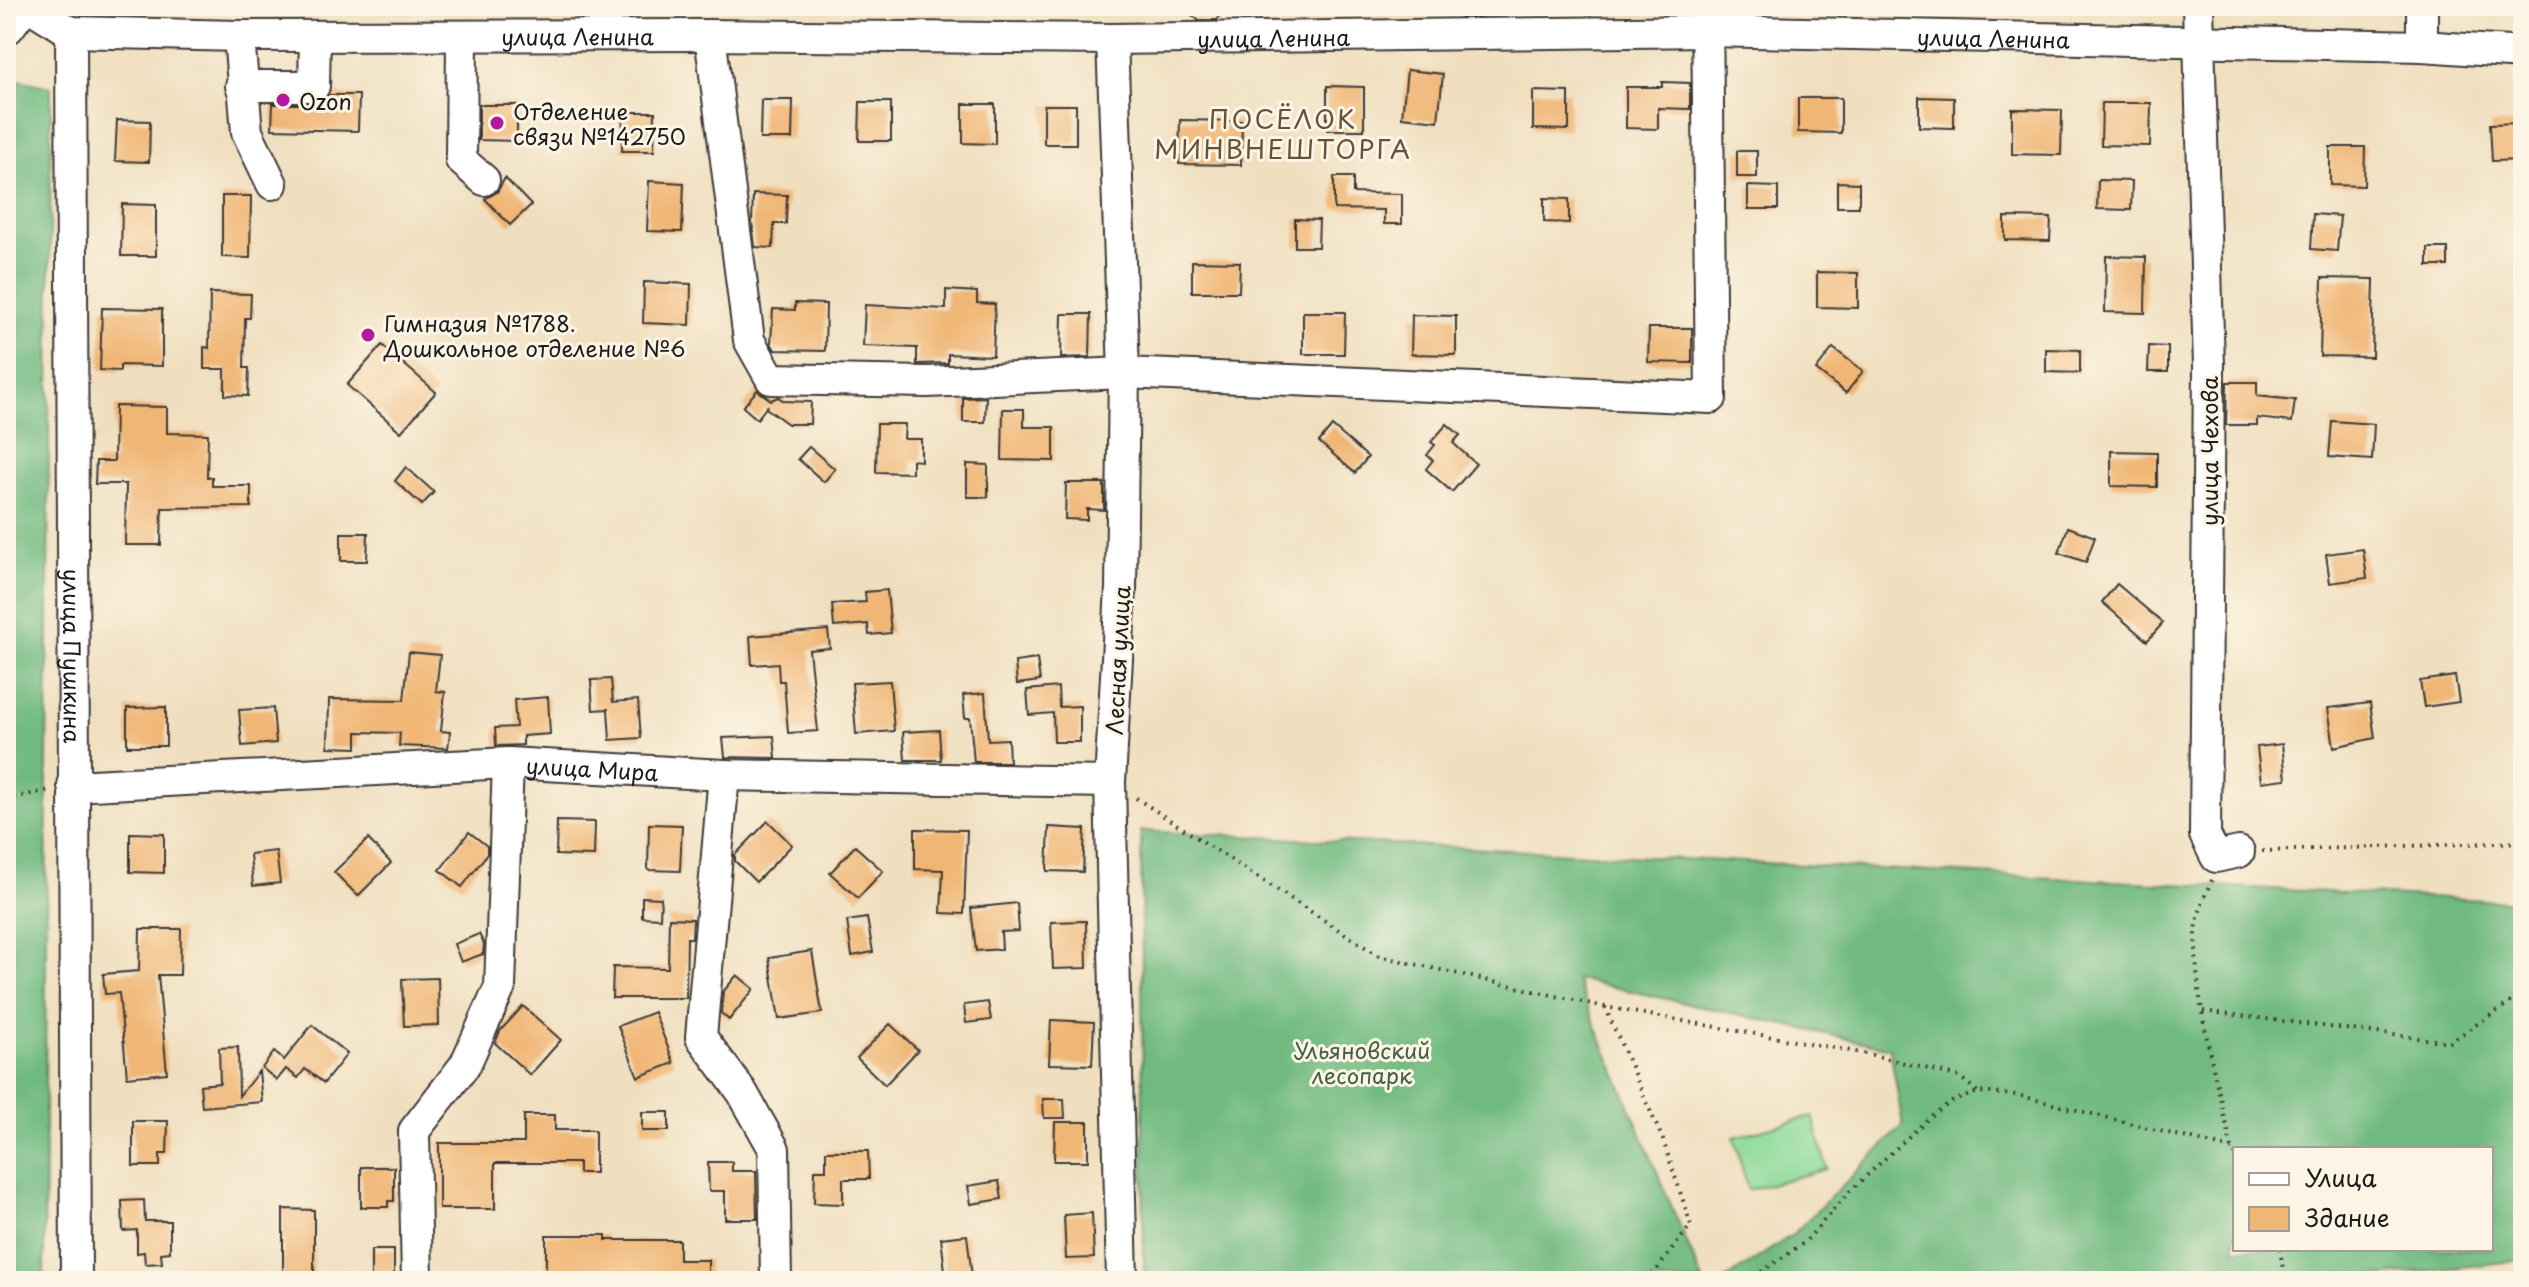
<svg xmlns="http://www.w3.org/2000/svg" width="2529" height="1287" font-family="'Playpen Sans',sans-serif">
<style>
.green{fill:#8bda98;stroke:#547b5a;stroke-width:2}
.forest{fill:#70ba80;stroke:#466b4e;stroke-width:2;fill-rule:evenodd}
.building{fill:#f0b674}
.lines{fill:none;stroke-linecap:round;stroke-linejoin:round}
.minor-casing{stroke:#3c3934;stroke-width:34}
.major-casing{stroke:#3c3934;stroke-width:42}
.path{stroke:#3c3934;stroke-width:4;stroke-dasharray:2 6;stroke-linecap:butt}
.minor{stroke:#fff;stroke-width:30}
.major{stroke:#fff;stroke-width:38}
.poi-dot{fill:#b5179e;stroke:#fcf5e5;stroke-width:3}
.labels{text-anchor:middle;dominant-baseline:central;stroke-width:6;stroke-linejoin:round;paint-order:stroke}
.street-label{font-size:22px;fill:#1c1c1c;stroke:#fcf5e5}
.poi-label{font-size:22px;fill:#1c1c1c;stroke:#fcf5e5;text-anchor:start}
.park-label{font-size:22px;fill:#435e47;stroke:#fcf5e5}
.quarter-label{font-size:26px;letter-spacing:2px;fill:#66523b;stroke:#fcf5e5}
</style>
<rect width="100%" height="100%" fill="#fcf5e5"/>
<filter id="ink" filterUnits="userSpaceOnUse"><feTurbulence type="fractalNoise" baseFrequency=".0125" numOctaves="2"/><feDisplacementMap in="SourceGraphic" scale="16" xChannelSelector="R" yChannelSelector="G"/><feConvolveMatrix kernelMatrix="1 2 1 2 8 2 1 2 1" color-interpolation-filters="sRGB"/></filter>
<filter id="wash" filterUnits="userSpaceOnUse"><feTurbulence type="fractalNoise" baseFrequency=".006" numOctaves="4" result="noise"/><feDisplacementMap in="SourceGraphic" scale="32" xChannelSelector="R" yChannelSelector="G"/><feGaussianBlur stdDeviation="1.8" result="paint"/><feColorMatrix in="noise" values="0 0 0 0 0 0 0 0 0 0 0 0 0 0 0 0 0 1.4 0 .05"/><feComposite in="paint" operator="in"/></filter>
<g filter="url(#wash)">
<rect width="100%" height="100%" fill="#f0dfbf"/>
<!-- green -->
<polygon class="green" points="1813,1116 1827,1169 1748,1190 1734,1137"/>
<!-- forest -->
<g class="forest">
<polygon points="19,80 51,87 44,1281 6,1281 6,98"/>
<path d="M1141 831 2523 902V1260L2334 1281H1723L1792 1235 1903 1126 1890 1048 1576 979 1703 1281H1144ZM2235 1149H2491V1249H2235Z"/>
</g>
<g id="blocks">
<!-- building -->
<g class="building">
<polygon points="1181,6 1228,6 1217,20 1198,20"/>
<polygon points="1407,70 1443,74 1438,121 1402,117"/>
<polygon points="1662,82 1690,83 1690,109 1658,108 1658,129 1626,128 1626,87 1662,87"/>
<polygon points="1327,86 1364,87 1364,130 1327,130"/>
<polygon points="1533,91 1569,92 1569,130 1533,129"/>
<polygon points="330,95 359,95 358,131 272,129 273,104 315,104 324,101"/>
<polygon points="1919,97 1954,98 1954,128 1919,127"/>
<polygon points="1798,98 1841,98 1841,133 1798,132"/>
<polygon points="761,100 793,100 792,139 760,139"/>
<polygon points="860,102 891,102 891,141 859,141"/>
<polygon points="2102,103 2151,103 2150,146 2101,145"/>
<polygon points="963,104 995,104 995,144 963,143"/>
<polygon points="479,105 517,105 517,141 479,140"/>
<rect x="1044" y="105" width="32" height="39"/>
<polygon points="2012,109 2062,110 2061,155 2012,154"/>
<polygon points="623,112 655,112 654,151 622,151"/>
<polygon points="117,120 150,121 149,162 115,161"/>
<polygon points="1180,120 1242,121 1241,165 1179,164"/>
<polygon points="2522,123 2523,160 2492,161 2490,124"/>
<polygon points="2330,147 2365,147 2364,186 2330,185"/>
<rect x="1737" y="151" width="20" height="26"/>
<polygon points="1334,177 1353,177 1353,193 1402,194 1402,224 1384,224 1384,210 1334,209"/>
<polygon points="505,178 531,205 510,225 485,199 497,192"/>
<polygon points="2098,180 2132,181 2131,210 2097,209"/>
<polygon points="649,181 684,183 682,232 647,231"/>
<polygon points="1837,182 1859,183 1859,207 1837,207"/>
<polygon points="1748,186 1778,187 1778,209 1748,209"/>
<polygon points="753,194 787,195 786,224 774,224 773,248 755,247 752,222"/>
<polygon points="222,196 251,196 250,258 222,257"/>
<polygon points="1544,198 1569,199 1569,223 1544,222"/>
<polygon points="122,204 156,205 156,256 121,256"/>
<polygon points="2313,214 2340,216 2337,251 2311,249"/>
<polygon points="2005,217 2051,218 2050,241 2005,240"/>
<polygon points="1295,219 1319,220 1318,247 1295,247"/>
<rect x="2428" y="248" width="20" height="18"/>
<polygon points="2106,256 2146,257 2145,313 2105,312"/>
<polygon points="1192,261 1240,262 1239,292 1192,292"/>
<polygon points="1817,272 1858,273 1858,308 1817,307"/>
<polygon points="2322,278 2374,279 2372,357 2320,356"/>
<polygon points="644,282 691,284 690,325 643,323"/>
<polygon points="946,290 977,292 977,303 995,304 993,356 948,354 948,363 917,364 917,348 863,346 865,305 946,309"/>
<polygon points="210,293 251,294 250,318 245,318 244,368 249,368 248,396 225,395 225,369 204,369 204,347 209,348"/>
<polygon points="795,303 826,304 825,351 775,350 771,343 773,309 795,310"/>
<polygon points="102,308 162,309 162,366 120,365 120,371 100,370"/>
<polygon points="1303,312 1345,312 1344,354 1303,354"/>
<polygon points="1062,314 1091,314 1090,357 1061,358"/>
<polygon points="1412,315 1456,316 1456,355 1411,354"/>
<polygon points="1649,328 1692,328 1692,363 1648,362"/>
<polygon points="382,345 436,392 401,432 347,385"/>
<polygon points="2149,346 2168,347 2168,372 2148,372"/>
<polygon points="1833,348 1863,371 1846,393 1816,370"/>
<polygon points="2046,349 2080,350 2080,373 2046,372"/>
<polygon points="2227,382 2257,382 2257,396 2295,400 2292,422 2257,418 2257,425 2226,425"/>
<polygon points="757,390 771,400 778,397 784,401 811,402 810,424 788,424 766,408 768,405 757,419 743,407"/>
<polygon points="986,397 985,422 963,422 963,398"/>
<polygon points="115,406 167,407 167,433 208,434 207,477 212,477 212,486 251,486 251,507 162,508 161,545 125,545 126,484 95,484 96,461 114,461"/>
<polygon points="1003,409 1024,409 1024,427 1054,427 1054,461 1002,460"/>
<polygon points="2332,421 2374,424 2372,460 2329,457"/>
<polygon points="877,424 905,424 904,439 921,439 921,461 912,460 912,473 876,472"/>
<polygon points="1447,424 1460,435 1453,443 1476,464 1452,492 1426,469 1433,460 1427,455 1435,445 1431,442"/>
<polygon points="1332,426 1368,457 1355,473 1319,442"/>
<polygon points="809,447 835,469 824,482 798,459"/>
<polygon points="2111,451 2157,452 2157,487 2111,486"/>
<polygon points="967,464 988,465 988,497 967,497"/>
<polygon points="406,467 434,492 422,505 395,481"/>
<polygon points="1066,483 1104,483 1104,510 1087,509 1087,520 1065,519"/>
<polygon points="2068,527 2095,537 2086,562 2059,553"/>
<polygon points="341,533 368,533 367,561 341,561"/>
<polygon points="2363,549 2367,578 2330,583 2326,554"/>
<polygon points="2117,584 2163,623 2147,641 2102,602"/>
<polygon points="887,590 891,633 869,635 868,624 834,627 832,604 866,602 865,592"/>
<polygon points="828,630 830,648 809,650 818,731 788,733 784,681 779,681 778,663 752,665 750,636"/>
<polygon points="409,652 440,655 436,691 445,692 441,731 450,732 448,748 399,746 400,733 357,732 357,748 328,747 329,699 404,700"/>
<polygon points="1037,659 1040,681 1017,684 1015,662"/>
<polygon points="2455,676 2459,702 2424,707 2420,681"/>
<polygon points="611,679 613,702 638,700 641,738 610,740 608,709 593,710 591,680"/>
<polygon points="890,681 894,731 856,734 852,683"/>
<polygon points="1058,687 1059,707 1080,706 1080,742 1054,742 1053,713 1029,715 1027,690"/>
<polygon points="985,693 988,740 1008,739 1009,762 974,762 970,718 965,718 963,695"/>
<polygon points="548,697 550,734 523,736 523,745 496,746 495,728 516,727 514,700"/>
<polygon points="2370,703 2375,738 2334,747 2328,708"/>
<polygon points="166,707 166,746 127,746 127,708"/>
<polygon points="273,708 276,743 242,746 239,710"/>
<polygon points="939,730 941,760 905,760 903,732"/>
<polygon points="774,736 776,758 725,757 723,738"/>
<polygon points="2282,744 2286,779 2261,782 2257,747"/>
<polygon points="557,821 595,822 594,856 556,855"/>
<polygon points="768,821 792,845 756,882 735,861 735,855"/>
<polygon points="649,824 682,825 680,871 648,870"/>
<polygon points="1049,827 1085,829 1083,872 1047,871"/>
<polygon points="915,829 967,830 964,914 941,913 943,870 915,869"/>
<polygon points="469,832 487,846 487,854 462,887 440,870"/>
<polygon points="130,833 164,834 164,873 130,872"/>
<polygon points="368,839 391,863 358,896 334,872"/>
<polygon points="855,846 883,871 858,898 830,873"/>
<polygon points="276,851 280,883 253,886 250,854"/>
<polygon points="642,897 661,898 660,918 642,917"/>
<polygon points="1017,903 1019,931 1001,932 1002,949 976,951 971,908"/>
<polygon points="669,918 693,919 692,938 687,938 686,998 612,998 613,967 668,968"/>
<polygon points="867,918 873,952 852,956 847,921"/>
<polygon points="1086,921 1087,968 1053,969 1051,922"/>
<polygon points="140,929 181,929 180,975 158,975 167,1073 127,1077 119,993 105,994 103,974 139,971"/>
<polygon points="479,934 484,944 483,954 461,962 454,944"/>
<polygon points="812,951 822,1013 779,1019 769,958"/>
<polygon points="737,975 754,989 729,1020 721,1013 723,992"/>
<polygon points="438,978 439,1025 404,1026 402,979"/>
<polygon points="988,1002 991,1020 966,1023 964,1005"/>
<polygon points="523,1006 561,1040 530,1075 495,1043 500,1031"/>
<polygon points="654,1012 674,1063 638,1077 618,1026"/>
<polygon points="1051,1020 1094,1022 1092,1065 1049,1064"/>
<polygon points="890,1024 918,1050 885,1085 857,1058"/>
<polygon points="312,1025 347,1054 324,1083 305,1069 298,1078 286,1069 277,1080 262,1068 274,1052 284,1060"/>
<polygon points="238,1047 239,1096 259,1071 262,1102 202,1107 200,1085 220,1083 219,1048"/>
<polygon points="1043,1099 1064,1099 1065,1118 1044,1118"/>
<rect x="642" y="1112" width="27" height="19"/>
<polygon points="524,1115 555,1115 555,1130 595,1130 595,1173 579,1173 579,1163 495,1163 495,1209 439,1209 439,1143 524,1143"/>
<polygon points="133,1121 168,1121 167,1154 160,1154 160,1166 133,1166"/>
<polygon points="1055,1122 1088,1122 1088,1161 1054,1161"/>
<polygon points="826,1151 868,1151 869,1179 843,1179 843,1204 814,1203 815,1170 826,1170"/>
<polygon points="708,1162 732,1162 732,1171 756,1171 757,1219 725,1219 725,1191 709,1191"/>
<polygon points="361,1167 394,1167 394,1201 388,1201 388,1207 361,1207"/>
<polygon points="999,1181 1002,1199 971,1204 968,1186"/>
<polygon points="144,1200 145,1221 170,1221 170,1252 161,1253 162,1263 145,1264 144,1252 137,1253 137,1230 123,1231 122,1201"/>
<polygon points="283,1209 314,1210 314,1281 283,1281"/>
<polygon points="1092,1213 1094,1258 1066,1259 1064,1215"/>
<polygon points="546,1235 606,1235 606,1240 679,1240 679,1260 708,1260 708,1281 546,1281"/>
<polygon points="967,1235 972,1277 946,1279 941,1238"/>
<rect x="371" y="1250" width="23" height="30"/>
</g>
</g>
</g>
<g filter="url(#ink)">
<use href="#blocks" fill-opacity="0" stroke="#3c3934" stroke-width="2"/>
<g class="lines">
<!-- minor casing -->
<g class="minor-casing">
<g id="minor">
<path id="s1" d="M29 6 71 32 239 36 710 35 1112 39 1707 31 2422 46 2523 53"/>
<polyline points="2198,6 2209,366 2205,835 2216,857 2239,852"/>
<path id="s2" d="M71 32 76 1281"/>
<polyline points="710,35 749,340 771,379 927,382 1124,373 1711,398 1707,6"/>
<polyline points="239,36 247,132 272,184"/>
<polyline points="462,37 461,160 484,180"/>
<polyline points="1112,39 1124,373 1121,588 1110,782 1122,1281"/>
<polyline points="2422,46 2422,6"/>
<polyline points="241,86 314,86 315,36"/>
<polyline points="724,775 701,1037 742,1092 774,1149 776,1281"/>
<path id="s3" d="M73 786 508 763 724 775 1110 782"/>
<polyline points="417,1281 414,1131 465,1065 500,987 508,763"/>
</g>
</g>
<!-- major casing -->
<g class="major-casing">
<polyline id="major" points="6,25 20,6"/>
</g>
<!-- path -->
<g class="path">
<polyline points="6,65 14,54"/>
<polyline points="1136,798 1379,956 1605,1007 1873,1055 1960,1077 1978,1092"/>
<polyline points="6,799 51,790"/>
<polyline points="2262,851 2523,842"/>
<path d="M2212 880C2204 896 2197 915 2196 933 2194 1005 2217 1079 2232 1149L2235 1154"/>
<polyline points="1605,1007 1663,1140 1691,1225 1648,1281"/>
<polyline points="2203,1011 2450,1042 2523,994"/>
<polyline points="2280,1249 2285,1281"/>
<polyline points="1748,1281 1805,1242 1849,1192 1931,1116 1953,1101 1978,1092 2017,1095 2232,1149"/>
</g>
<!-- minor -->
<use href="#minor" class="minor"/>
<!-- major -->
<use href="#major" class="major"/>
</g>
</g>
<!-- markers -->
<g class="poi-dot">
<circle cx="283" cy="100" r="8"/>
<circle cx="497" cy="123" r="8"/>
<circle cx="368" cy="335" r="8"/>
</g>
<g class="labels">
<!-- street labels -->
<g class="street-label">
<text stroke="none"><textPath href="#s1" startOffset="556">улица Ленина</textPath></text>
<text stroke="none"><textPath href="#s1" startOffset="1252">улица Ленина</textPath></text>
<text stroke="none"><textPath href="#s1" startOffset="1972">улица Ленина</textPath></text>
<text transform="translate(2208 451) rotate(-90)">улица Чехова</text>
<text stroke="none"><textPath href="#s2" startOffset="624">улица Пушкина</textPath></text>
<text transform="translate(1117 660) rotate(-87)">Лесная улица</text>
<text stroke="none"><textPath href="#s3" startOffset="520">улица Мира</textPath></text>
</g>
<!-- poi labels -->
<g class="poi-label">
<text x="299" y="100">Ozon</text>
<text x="513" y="110">Отделение<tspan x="513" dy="25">связи №142750</tspan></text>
<text x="384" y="322">Гимназия №1788.<tspan x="384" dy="25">Дошкольное отделение №6</tspan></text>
</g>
<!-- park labels -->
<g class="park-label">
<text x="1362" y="1049">Ульяновский<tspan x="1362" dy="25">лесопарк</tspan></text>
</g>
<!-- quarter labels -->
<g class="quarter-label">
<text x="1283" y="118">ПОСЁЛОК<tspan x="1283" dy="30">МИНВНЕШТОРГА</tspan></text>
</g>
</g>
<!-- margin -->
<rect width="2529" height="1287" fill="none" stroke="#fcf5e5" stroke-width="32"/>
<!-- legend -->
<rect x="2233" y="1147" width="260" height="104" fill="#fcf5e5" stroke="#a29e95" stroke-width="2"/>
<rect x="2249" y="1173" width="40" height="12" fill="#ffffff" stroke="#a29e95" stroke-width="2"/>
<text x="2305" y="1187" font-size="24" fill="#1c1c1c">Улица</text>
<rect x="2249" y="1207" width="40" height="24" fill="#f0b674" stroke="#a29e95" stroke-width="2"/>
<text x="2305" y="1227" font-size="24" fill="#1c1c1c">Здание</text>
</svg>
